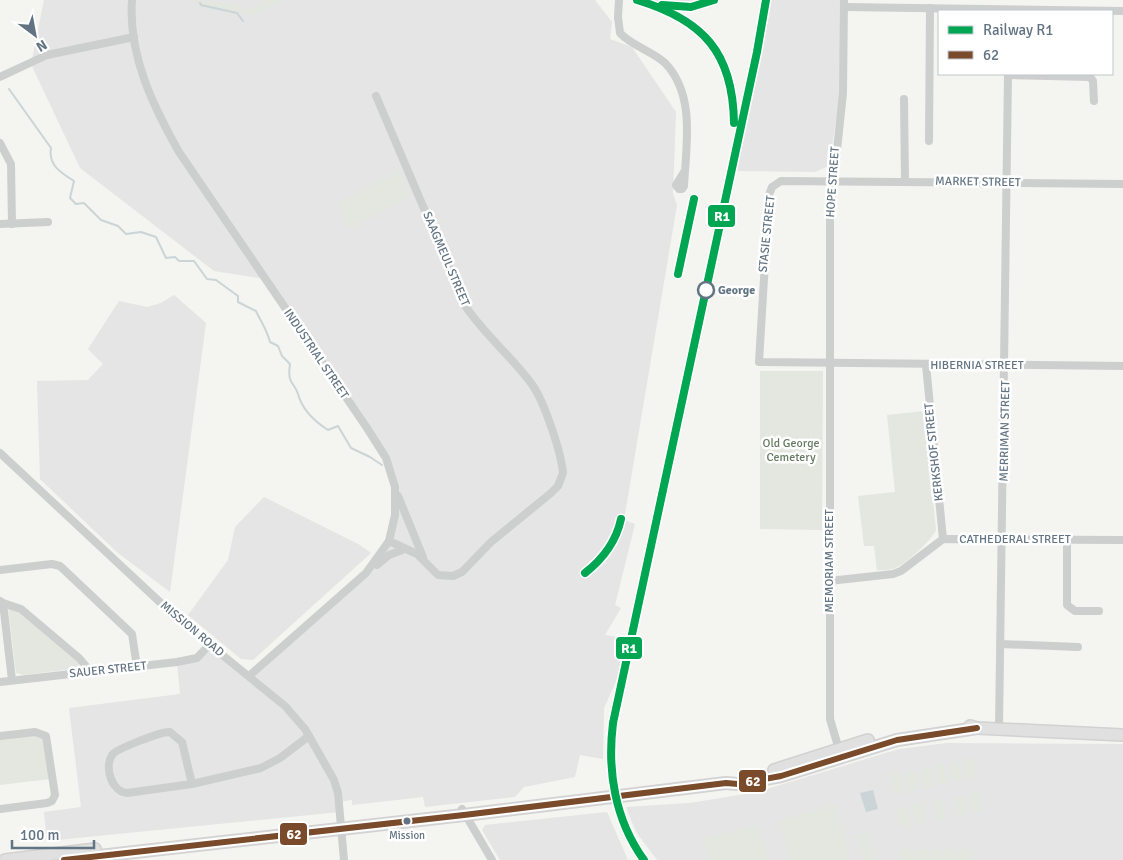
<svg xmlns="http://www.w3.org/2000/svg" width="1123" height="860" font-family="Signika,sans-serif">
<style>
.built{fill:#e4e5e4}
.green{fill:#e3e7df}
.water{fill:#cbd4d6}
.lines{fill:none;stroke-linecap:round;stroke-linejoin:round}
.stream{stroke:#cbd4d6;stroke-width:2}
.highway-casing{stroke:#d1d2d1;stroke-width:14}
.minor{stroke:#cdcece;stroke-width:8}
.highway{stroke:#e0e0e1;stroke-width:11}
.bus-1-casing{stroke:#fff;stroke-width:10}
.bus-1{stroke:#7a4b2a;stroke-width:6}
.rail-1-casing{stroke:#fff;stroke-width:11}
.rail-1{stroke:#00a651;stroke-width:8}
.stop-dot{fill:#fff;stroke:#627483;stroke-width:2.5}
.bus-dot{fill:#627483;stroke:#fff;stroke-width:2}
.labels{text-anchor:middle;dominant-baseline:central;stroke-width:5;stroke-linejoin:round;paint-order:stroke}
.bus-label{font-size:11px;fill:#627483;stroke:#fff}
.street-label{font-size:12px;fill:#627483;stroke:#fff}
.stop-label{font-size:12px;font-weight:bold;fill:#627483;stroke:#fff;text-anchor:start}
.park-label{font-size:12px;fill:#667a61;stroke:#fff}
.line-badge{stroke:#fff;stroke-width:2}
.badge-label{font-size:14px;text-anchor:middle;font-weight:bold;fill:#fff}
</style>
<rect width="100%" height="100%" fill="#f4f4f1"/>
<!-- built -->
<g class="built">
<polygon points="44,0 595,0 612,22 610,39 632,47 676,112 673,194 677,205 624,520 635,524 615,605 621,608 605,635 623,638 619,675 604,708 603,759 580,755 575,777 524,787 515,797 425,807 423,797 352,805 352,800 339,802 340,812 47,841 44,812 81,807 69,708 180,694 177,662 197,658 210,644 250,676 381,554 395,515 391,471 265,279 214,271 80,168 31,64"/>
<polygon points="635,0 709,0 679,6"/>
<polygon points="764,0 841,0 839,100 829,166 815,172 737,171"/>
<polygon points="174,295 206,323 170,592 118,553 40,479 37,381 88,380 103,364 88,349 119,301 147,307 161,303"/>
<polygon points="264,497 360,545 371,553 253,660 241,659 188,615 228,560 235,527"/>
<polygon points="947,743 1123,744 1123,860 657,860 636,832 626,807 690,803 757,792 899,749"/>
<polygon points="607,812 628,860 500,860 482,830 485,825"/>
</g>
<!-- green -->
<g class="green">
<polygon points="188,0 205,0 252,10 267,0 283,0 254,15"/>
<polygon points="400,171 410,196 350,228 339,203"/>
<polygon points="760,371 823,371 822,530 760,529"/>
<path d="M924 411 936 530C931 541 905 565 893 569 888 570 882 570 877 570L874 546H864L858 496 895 492 887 415Z"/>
<polygon points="8,608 14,608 79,660 80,668 24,675 16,673"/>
<polygon points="38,734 43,736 50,779 0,785 0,738"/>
<polygon points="972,758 976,777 967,779 963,760"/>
<polygon points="957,761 961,780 952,781 948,763"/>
<polygon points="943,764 947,783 938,785 934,766"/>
<polygon points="929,767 933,786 924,788 920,769"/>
<polygon points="914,770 918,789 909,791 905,772"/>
<polygon points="900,773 903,792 895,794 891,775"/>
<polygon points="978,792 982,811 974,813 969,794"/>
<polygon points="964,795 968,814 959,816 955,797"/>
<polygon points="942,800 946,819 938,821 933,801"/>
<polygon points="921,803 925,822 916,824 911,805"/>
<polygon points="835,805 849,860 791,860 780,820"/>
<polygon points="906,807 910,825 902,827 897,809"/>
<polygon points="758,825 767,860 709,860 703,839"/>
<polygon points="868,833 875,860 864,860 858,835"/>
<rect x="900" y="849" width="13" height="11"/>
<rect x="915" y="850" width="13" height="10"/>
<rect x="929" y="850" width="13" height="10"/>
<polygon points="945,850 957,850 957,860 944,860"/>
<polygon points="960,850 973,850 972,860 960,860"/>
</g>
<!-- water -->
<polygon class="water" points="873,790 878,809 866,812 860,793"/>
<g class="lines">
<!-- stream -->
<g class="stream">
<polyline points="200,3 201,5 237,13 243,21"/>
<path d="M9 89 51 148C48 165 61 173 74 181L70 198 76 204 84 203 101 220 118 226 126 234 141 232 156 237 166 258 175 257 179 261H194L207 279 216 280 238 296V302L256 311C261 322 267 330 270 342L278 346 282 356 290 364C287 385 294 381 298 394 302 409 314 421 328 430L338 426 351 448 370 457 382 465"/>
</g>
<!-- highway casing -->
<g class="highway-casing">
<g id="highway">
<polyline points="970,726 977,728 1123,735"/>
<polyline points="774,770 868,740"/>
<polyline points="5,860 95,849"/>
<polyline points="64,860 464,815 726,783 738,784 781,776 897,740 977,728"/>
</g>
</g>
<!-- minor -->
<g class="minor">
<path d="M132 0C128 55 153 106 179 152L367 428 386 458 395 487V515L389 541 366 573 249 676"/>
<path d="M619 0 618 17 620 33C632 46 652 51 665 63 696 95 686 146 684 186L682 189H679L676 185 684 172"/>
<polyline points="844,7 1123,11"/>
<polyline points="1008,75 1090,77 1093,81 1094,101"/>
<polyline points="0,77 47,55 134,37"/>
<path d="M376 96 466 307C485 335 511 356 531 383 544 400 561 452 563 473L558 486 551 493 491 542 462 572 453 576 438 575 417 554 389 541"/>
<polyline points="904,99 905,181"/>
<polyline points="929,141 930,8"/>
<polyline points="0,143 11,164 12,224"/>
<polyline points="1123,184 781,181 772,187 769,195 759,362 1123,366"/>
<polyline points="0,224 48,222"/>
<polyline points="926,365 943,539"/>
<polyline points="0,453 178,619 285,706 305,729 334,780 338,793 344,860"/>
<polyline points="398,496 423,557"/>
<polyline points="1067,540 1067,605 1075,611 1099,611"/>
<polyline points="377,565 389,555 405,549"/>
<polyline points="0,570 52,564 60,566 132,634 137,667"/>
<polyline points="829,581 893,574 901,571 943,539 1123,540"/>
<polyline points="0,601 3,603 12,680"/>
<polyline points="3,603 21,609 79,658 91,672"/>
<polyline points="1001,644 1078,647"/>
<polyline points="0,682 177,662 197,658 210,644"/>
<polyline points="999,728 1008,74"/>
<polyline points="0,736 35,732 46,736 55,795 52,801 47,803 0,809"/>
<polyline points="840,753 830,719 830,216 843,93 844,0"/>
<path d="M192 784 182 742 170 732C162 731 116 749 112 755 104 768 112 792 127 793L192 784 261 768 280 758 309 736"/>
<polyline points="462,809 492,860"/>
</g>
<!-- highway -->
<use href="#highway" class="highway"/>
<!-- bus-1 casing -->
<g class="bus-1-casing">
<polyline id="bus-1" points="64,860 464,815 726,783 738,784 781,776 897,740 977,728"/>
</g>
<!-- bus-1 -->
<use href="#bus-1" class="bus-1"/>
<!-- rail-1 casing -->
<g class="rail-1-casing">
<g id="rail-1">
<path d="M637 0C703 20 733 52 734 123"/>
<polyline points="662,5 691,7 714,0"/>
<polyline points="678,274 694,199"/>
<path d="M585 573C603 559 616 542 621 519"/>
<path d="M644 860C615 820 607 771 613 723L757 52 766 0"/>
</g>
</g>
<!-- rail-1 -->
<use href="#rail-1" class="rail-1"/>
</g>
<!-- markers -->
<circle class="stop-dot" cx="706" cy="290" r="8"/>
<circle class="bus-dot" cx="407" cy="821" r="4.5"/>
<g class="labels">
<!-- bus labels -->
<g class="bus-label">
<text x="407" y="835">Mission</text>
</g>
<!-- street labels -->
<g class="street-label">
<text transform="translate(833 182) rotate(-86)">HOPE STREET</text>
<text transform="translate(978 182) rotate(1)">MARKET STREET</text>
<text transform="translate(767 234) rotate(-84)">STASIE STREET</text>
<text transform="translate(446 259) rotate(67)">SAAGMEUL STREET</text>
<text transform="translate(316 354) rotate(56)">INDUSTRIAL STREET</text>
<text x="977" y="365">HIBERNIA STREET</text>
<text transform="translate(1005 431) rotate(-89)">MERRIMAN STREET</text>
<text transform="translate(934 452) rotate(-96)">KERKSHOF STREET</text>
<text x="1015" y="539">CATHEDERAL STREET</text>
<text transform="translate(829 561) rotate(-90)">MEMORIAM STREET</text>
<text transform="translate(192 629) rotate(40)">MISSION ROAD</text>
<text transform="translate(108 670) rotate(-6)">SAUER STREET</text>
</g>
<!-- stop labels -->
<g class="stop-label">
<text x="718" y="290">George</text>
</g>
<!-- park labels -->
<g class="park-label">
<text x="791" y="443">Old George<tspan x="791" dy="14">Cemetery</tspan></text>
</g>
</g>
<g class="line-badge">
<rect x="707" y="204" width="29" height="24" rx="5" fill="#00a651"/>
<rect x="615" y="636" width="28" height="24" rx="5" fill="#00a651"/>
<rect x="738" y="769" width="29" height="24" rx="5" fill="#7a4b2a"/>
<rect x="279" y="822" width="29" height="24" rx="5" fill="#7a4b2a"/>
</g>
<g class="badge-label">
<text x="722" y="221">R1</text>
<text x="629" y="653">R1</text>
<text x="753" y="786">62</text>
<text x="294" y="839">62</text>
</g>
<!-- legend -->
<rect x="938" y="10" width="175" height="65" fill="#ffffff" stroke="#c0c7cd"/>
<rect x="948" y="26" width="25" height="8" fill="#00a651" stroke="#c0c7cd"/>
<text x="983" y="35" font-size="15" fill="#627483">Railway R1</text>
<rect x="948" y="51" width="25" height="8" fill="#7a4b2a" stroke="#c0c7cd"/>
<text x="983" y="60" font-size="15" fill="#627483">62</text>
<!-- north arrow -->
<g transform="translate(35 35) rotate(148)" stroke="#ffffff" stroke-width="4" paint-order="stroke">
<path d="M0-4L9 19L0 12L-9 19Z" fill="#627483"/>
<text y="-8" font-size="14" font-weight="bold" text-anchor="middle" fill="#627483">N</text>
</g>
<!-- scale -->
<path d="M12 840v8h82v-8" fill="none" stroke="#627483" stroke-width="2.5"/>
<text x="20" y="840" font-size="15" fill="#627483" stroke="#ffffff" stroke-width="4" paint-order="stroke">100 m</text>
</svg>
